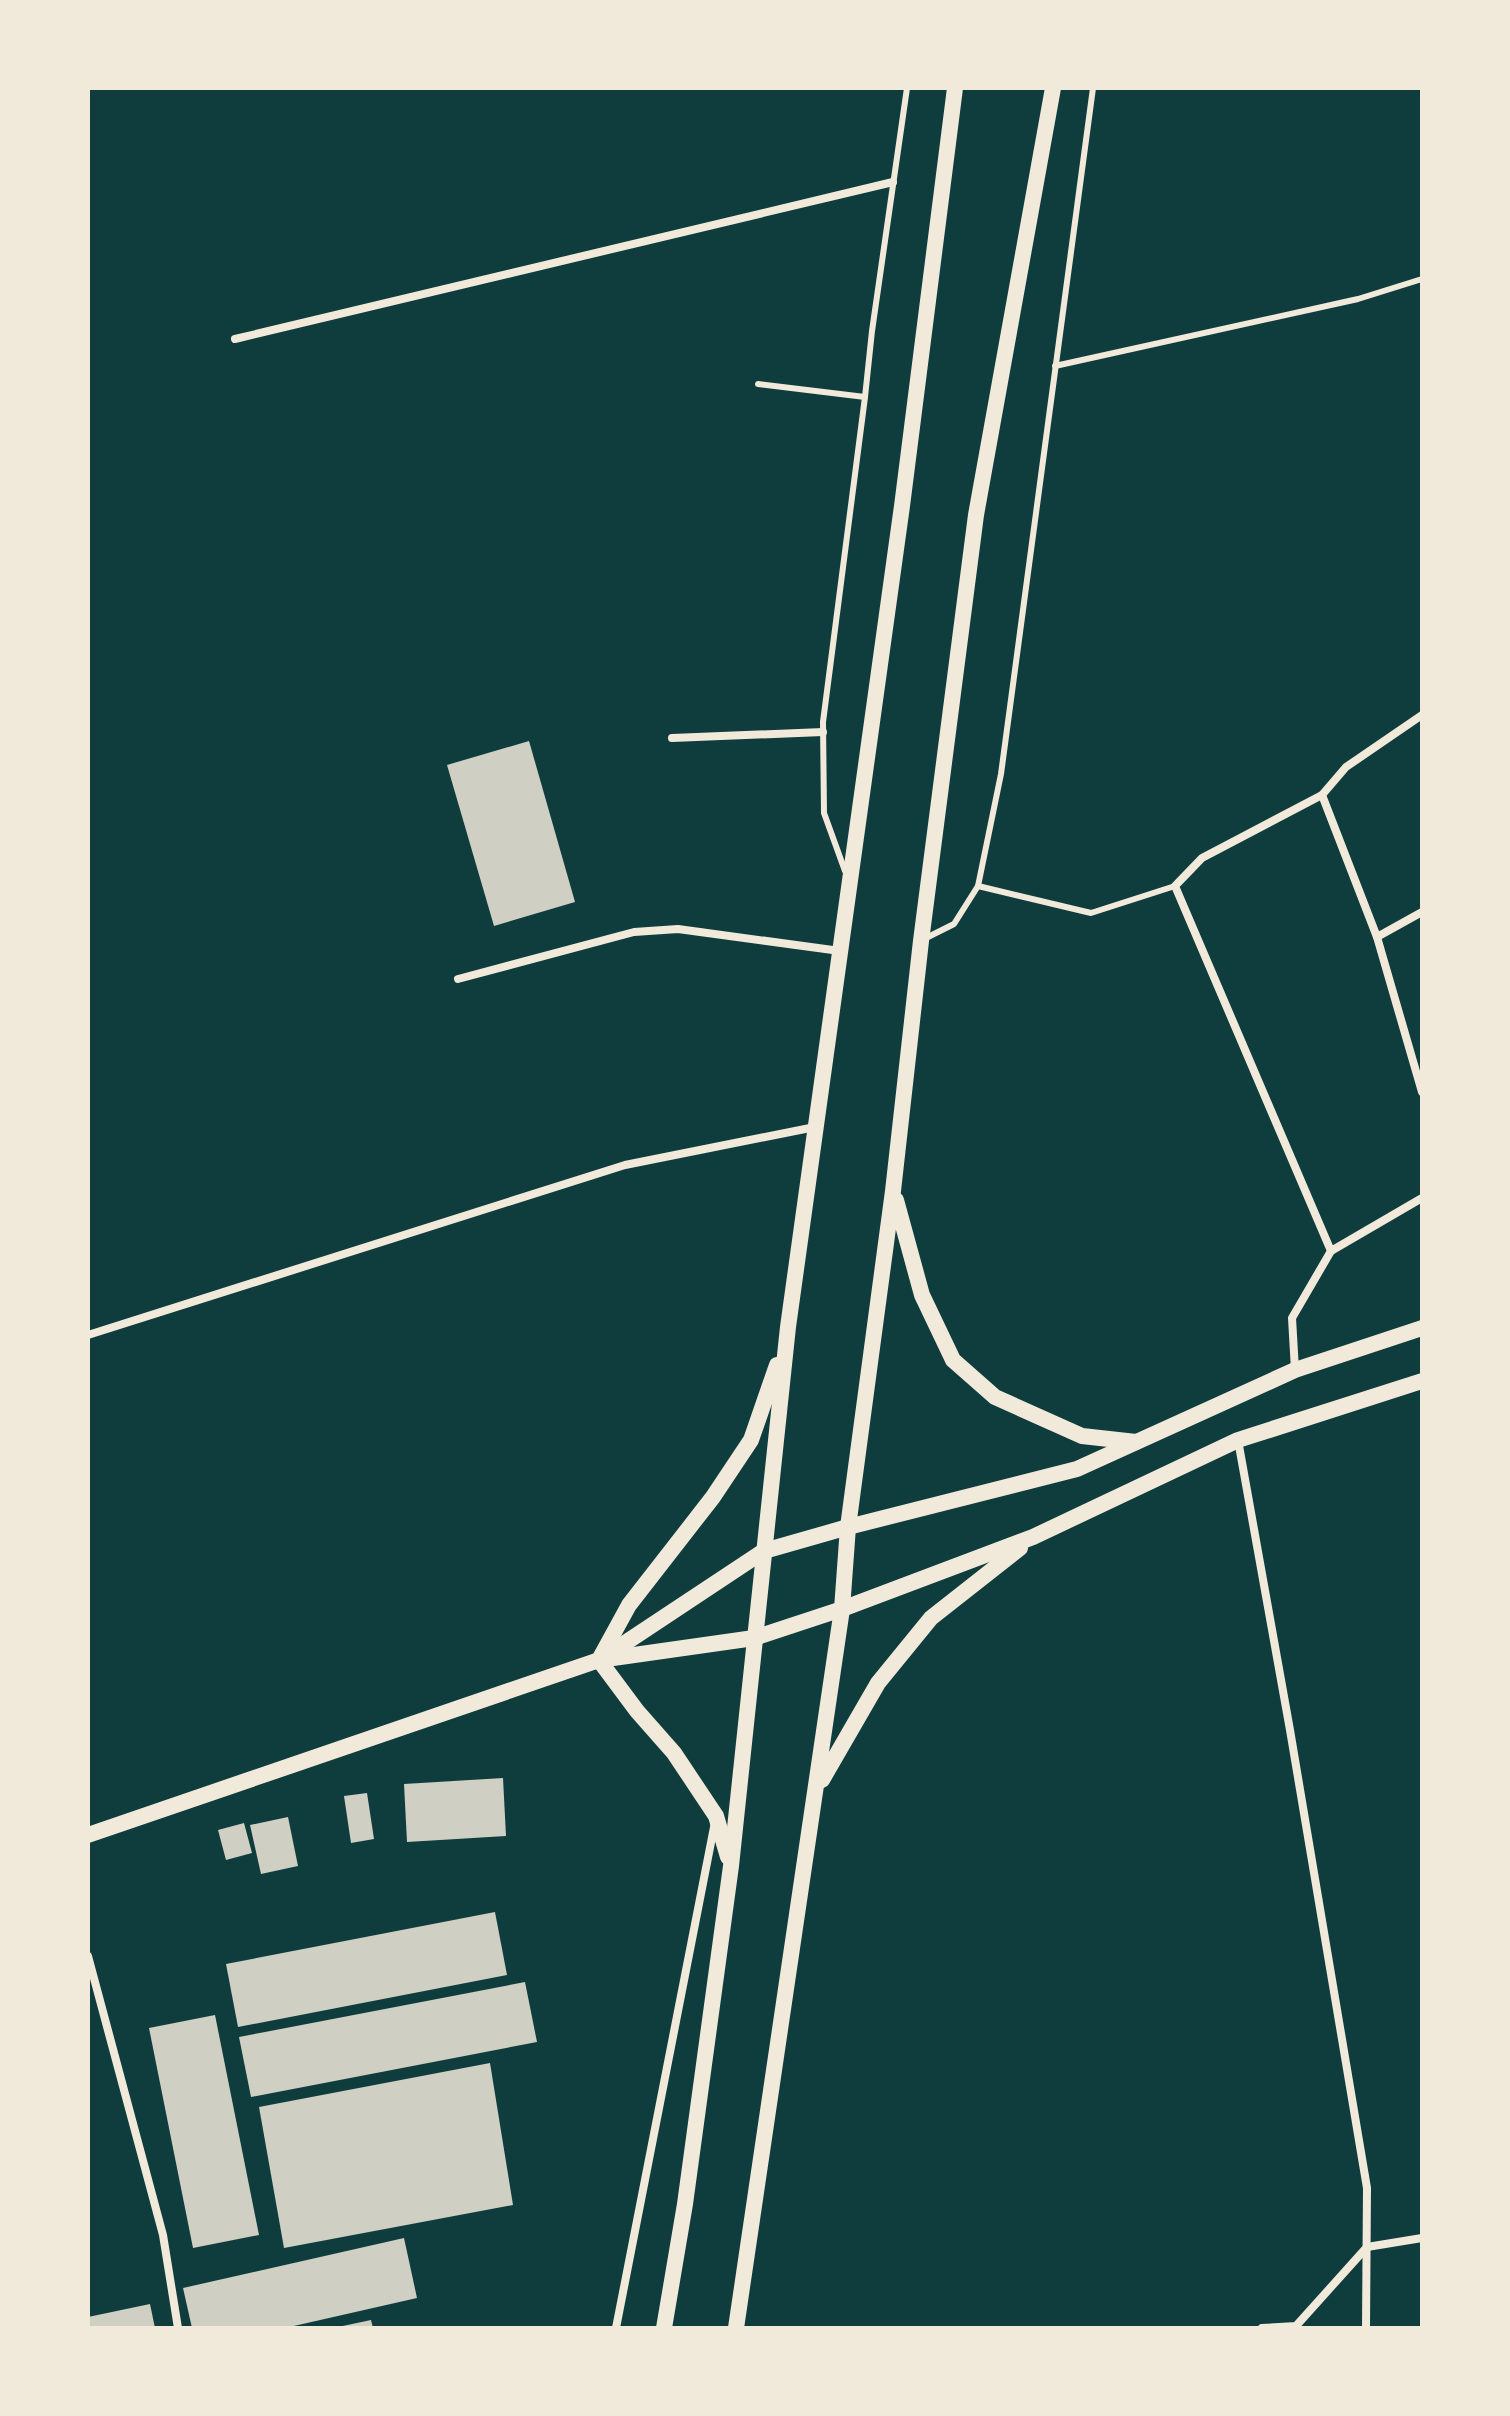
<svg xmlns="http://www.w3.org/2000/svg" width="1510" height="2416" font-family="Helvetica,sans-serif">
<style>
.building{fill:#cfcfc3}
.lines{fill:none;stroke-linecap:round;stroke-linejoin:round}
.service{stroke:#f1e9da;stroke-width:6}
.minor{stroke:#f1e9da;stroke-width:8}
.secondary{stroke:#f1e9da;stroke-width:16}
</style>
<rect width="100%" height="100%" fill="#0f3d3e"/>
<!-- building -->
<g class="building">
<polygon points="529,741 575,902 494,926 447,765"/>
<polygon points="503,1778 506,1836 407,1842 404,1784"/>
<polygon points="367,1793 374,1839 351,1843 344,1796"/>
<polygon points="288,1817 298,1866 261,1874 250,1825"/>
<polygon points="244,1823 252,1853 226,1860 218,1830"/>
<polygon points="495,1912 507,1975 238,2027 226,1964"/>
<polygon points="525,1982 537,2042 251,2097 239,2037"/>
<polygon points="215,2015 259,2235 193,2248 149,2028"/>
<polygon points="490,2063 513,2205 284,2248 259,2107"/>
<polygon points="404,2238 417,2298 285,2328 192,2328 183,2288"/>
<polygon points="150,2304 155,2328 88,2328 88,2317"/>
<polygon points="371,2320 373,2328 338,2328 338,2327"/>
</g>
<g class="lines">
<!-- service -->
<g class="service">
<polyline points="1055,366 1358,299 1422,279"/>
<polyline points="758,384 865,397"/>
<polyline points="845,871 824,813 823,722 865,397 872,331 907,88"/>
<polyline points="978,886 1091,913 1175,886"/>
<polyline points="924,939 954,924 978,886 1001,774 1093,88"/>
</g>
<!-- minor -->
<g class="minor">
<polyline points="235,339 893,182"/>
<polyline points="672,738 823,732"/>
<polyline points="1322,795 1377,937 1422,1092"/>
<polyline points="1377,937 1422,912"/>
<polyline points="458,979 634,932 678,929 840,951"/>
<polyline points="1331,1251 1175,886 1202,858 1322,795 1346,767 1422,715"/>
<polyline points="88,1335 625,1165 815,1127"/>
<polyline points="1295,1370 1292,1318 1331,1251 1422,1198"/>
<polyline points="1238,1440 1290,1730 1367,2188 1366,2328"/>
<polyline points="88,1956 163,2235 178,2328"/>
<polyline points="616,2328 715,1822"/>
<polyline points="1262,2328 1296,2326 1367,2247 1422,2238"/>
</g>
<!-- secondary -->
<g class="secondary">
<polyline points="896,1200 922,1295 953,1360 995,1397 1082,1436 1136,1442"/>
<polyline points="604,1657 764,1551 848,1527 1077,1469 1295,1370 1422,1328"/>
<polyline points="600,1658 629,1605 713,1497 751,1440 777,1365"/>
<polyline points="599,1660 637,1711 674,1753 716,1816 728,1857"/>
<polyline points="822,1780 878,1683 931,1618 1020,1548"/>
<polyline points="88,1835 599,1660 754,1638 842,1609 1033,1537 1238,1440 1422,1381"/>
<polyline points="664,2328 685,2204 731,1866 788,1327 902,506 955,88"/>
<polyline points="736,2328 842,1609 848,1527 893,1191 921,941 976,515 1053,88"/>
</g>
</g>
<!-- border -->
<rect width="1510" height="2416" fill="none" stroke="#f1e9da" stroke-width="180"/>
</svg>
